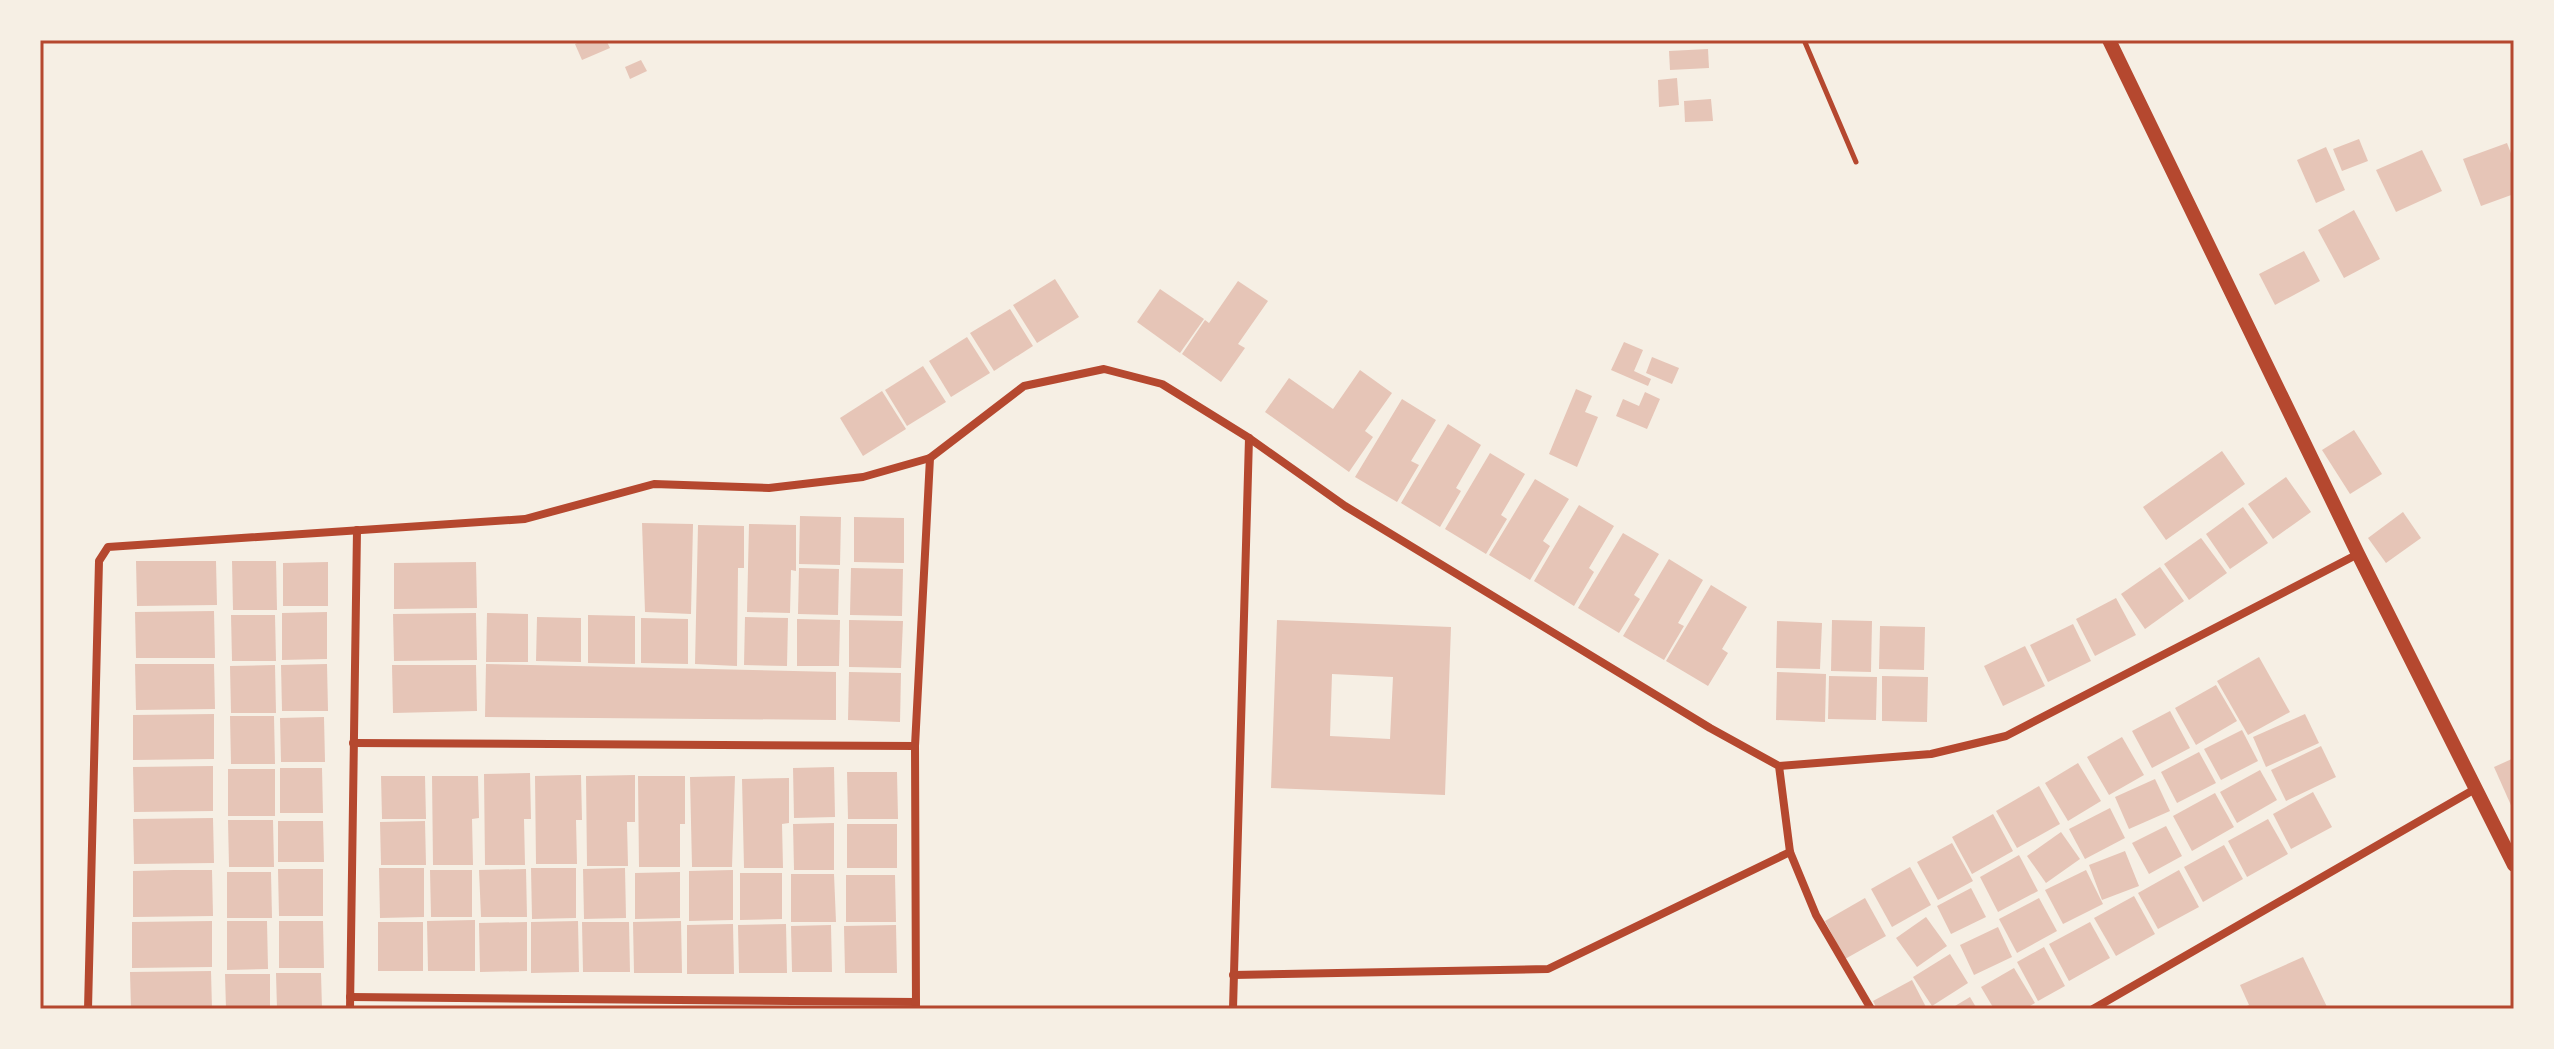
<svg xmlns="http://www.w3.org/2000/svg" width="2554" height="1049" font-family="Cabin,sans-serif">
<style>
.building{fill:#e6c5b7;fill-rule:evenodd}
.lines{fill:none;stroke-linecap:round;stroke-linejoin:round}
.path{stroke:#b5482f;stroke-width:5}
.minor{stroke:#b5482f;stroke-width:8}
.tertiary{stroke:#b5482f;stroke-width:14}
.neatline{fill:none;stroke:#b5482f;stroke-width:3}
</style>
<rect width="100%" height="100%" fill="#f6efe4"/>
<!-- building -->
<g class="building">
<polygon points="583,40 606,40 610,48 582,60 575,44"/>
<polygon points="1708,49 1709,68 1670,70 1669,51"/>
<polygon points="641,60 647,71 630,79 625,67"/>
<polygon points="1677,78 1679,105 1659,107 1658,80"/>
<polygon points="1711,99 1713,121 1685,122 1684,101"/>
<polygon points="2359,139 2368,161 2342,171 2333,149"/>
<polygon points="2507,143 2514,161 2514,194 2481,206 2463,159"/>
<polygon points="2326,147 2345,190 2316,203 2297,160"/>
<polygon points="2422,150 2442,191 2396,212 2376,170"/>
<polygon points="2354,210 2380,259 2344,278 2318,230"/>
<polygon points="2304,251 2320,281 2275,305 2259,274"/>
<polygon points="1055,279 1079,317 1037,343 1013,305"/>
<polygon points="1238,281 1268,301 1238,344 1245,348 1221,382 1182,354 1205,320 1209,323"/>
<polygon points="1160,289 1204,319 1180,353 1137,322"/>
<polygon points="1010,309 1033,346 994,371 970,333"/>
<polygon points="967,337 990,373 951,397 929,361"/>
<polygon points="1624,342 1643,350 1634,371 1651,379 1648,386 1611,370"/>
<polygon points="1652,357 1679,368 1672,384 1646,373"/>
<polygon points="923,366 946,402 907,426 885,390"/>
<polygon points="1360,370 1392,393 1365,431 1373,437 1349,472 1265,412 1289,378 1333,409"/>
<polygon points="1576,389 1592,396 1585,412 1598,417 1577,467 1549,454"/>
<polygon points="882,391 906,429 863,456 840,418"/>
<polygon points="1645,392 1660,399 1647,429 1616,416 1623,399 1639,406"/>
<polygon points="1402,399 1436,420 1411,461 1419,465 1397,502 1355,477"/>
<polygon points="1448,424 1481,445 1456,488 1461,491 1440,527 1401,503"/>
<polygon points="2354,430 2382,474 2350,494 2322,450"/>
<polygon points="2222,451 2245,484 2166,540 2143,507"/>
<polygon points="1490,453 1525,474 1501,515 1507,519 1486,554 1445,529"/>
<polygon points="2286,477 2311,512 2273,539 2248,504"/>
<polygon points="1535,479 1569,499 1543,541 1550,546 1530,580 1489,555"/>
<polygon points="1579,505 1614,526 1589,568 1594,572 1574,606 1534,581"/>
<polygon points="2243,507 2268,543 2230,569 2206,534"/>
<polygon points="2403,512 2421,538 2386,563 2368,538"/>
<polygon points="800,516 841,517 840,565 799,564"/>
<polygon points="854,517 904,518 904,563 854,562"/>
<polygon points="642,523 693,524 691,614 645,612"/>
<polygon points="749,524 796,525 796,571 791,570 790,613 747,612"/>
<polygon points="698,525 744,526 744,568 738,568 737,666 695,664"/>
<polygon points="1623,533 1659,554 1634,595 1640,599 1619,633 1578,608"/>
<polygon points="2201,538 2227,573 2189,600 2164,564"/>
<polygon points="1669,559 1703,580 1678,623 1684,626 1664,660 1623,636"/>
<polygon points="136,561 216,561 217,605 137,606"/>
<polygon points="232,561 276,561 277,610 233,610"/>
<polygon points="328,562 328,606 283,606 283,563"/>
<polygon points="476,562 477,608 394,609 394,563"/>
<polygon points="2160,567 2184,601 2145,629 2121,594"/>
<polygon points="799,568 839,569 838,615 798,614"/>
<polygon points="851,568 903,569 902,616 850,615"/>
<polygon points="1711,585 1747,607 1722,649 1728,653 1708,686 1666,661"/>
<polygon points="2116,598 2136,635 2095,656 2076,619"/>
<polygon points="214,611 215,658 136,658 135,612"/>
<polygon points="327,612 327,659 282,660 282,613"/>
<polygon points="476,613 477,660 394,661 393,614"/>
<polygon points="487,613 528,614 528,662 486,662"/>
<polygon points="231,615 275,615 276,661 232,661"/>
<polygon points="588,615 635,616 635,664 588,663"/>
<polygon points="537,617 581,618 581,662 536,661"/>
<polygon points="745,617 788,618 787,666 744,665"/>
<polygon points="641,618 688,619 688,664 641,663"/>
<polygon points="797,619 840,620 839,666 797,666"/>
<polygon points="849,620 903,621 901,668 849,667"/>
<path d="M1277 620 1451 627 1445 795 1271 788ZM1332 674 1393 677 1390 739 1330 736Z"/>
<polygon points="1832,620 1872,621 1871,672 1831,671"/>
<polygon points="1777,621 1822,623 1820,669 1776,668"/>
<polygon points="2073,624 2091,661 2048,682 2030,645"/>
<polygon points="1880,626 1925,627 1924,670 1879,669"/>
<polygon points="2025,646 2045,686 2003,706 1984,666"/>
<polygon points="2259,657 2290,712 2248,735 2217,681"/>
<polygon points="135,664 214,664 215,709 136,710"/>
<polygon points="327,664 328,711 282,711 281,665"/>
<polygon points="486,664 836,672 836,720 485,717"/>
<polygon points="275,665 276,713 231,713 230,666"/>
<polygon points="392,665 476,665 477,711 393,713"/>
<polygon points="849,672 901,673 900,722 848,720"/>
<polygon points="1777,672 1826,674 1825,722 1776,720"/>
<polygon points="1829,676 1877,677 1876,720 1828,719"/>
<polygon points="1882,676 1928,677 1927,722 1882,721"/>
<polygon points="2216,685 2237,721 2196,745 2175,708"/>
<polygon points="2170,711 2190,748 2152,768 2132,731"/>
<polygon points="214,714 214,759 133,760 133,715"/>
<polygon points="2305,714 2319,743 2266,767 2253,737"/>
<polygon points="230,716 274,716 275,764 231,764"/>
<polygon points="324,717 325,762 281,762 280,718"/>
<polygon points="2242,730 2258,761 2221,780 2204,749"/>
<polygon points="2122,737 2144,775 2109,795 2087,757"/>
<polygon points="2321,746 2336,777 2286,801 2271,770"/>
<polygon points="2199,752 2216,783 2177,803 2161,772"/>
<polygon points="2514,758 2514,812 2494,767"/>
<polygon points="2078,763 2101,801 2068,821 2045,783"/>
<polygon points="213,766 213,811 134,812 133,767"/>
<polygon points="834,767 835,817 794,818 793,768"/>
<polygon points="280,768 322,768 323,813 280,813"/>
<rect x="228" y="769" width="47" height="47"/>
<polygon points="2260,770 2277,800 2237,823 2220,792"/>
<polygon points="847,772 897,772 898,819 848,819"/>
<polygon points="530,773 531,819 524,819 525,865 485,865 484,774"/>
<polygon points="581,775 582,820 576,820 577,864 536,864 535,776"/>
<polygon points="635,775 635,822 627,822 628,866 587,866 586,776"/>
<polygon points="381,776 425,776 426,819 382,819"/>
<polygon points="432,776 478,776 479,818 472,819 473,865 433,865"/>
<polygon points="638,776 685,776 685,824 680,824 680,867 639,867"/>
<polygon points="735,776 732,867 692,867 690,777"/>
<polygon points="789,778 789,823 782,824 783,868 744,868 742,779"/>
<polygon points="2155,779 2170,811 2129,829 2115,797"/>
<polygon points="2039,786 2060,824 2017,848 1996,811"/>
<polygon points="2313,792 2332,827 2291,849 2273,814"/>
<polygon points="2215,793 2234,827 2192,851 2173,816"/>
<polygon points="2110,808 2125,838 2085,859 2069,829"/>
<polygon points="1993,814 2013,851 1972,874 1952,837"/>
<polygon points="213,818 214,863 134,864 133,819"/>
<polygon points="2268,819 2288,854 2247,877 2228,841"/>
<polygon points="228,820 273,820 274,867 229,867"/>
<polygon points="278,821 323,821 324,862 278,862"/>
<polygon points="425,821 426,865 381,865 380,822"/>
<polygon points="834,823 834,870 794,870 793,824"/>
<rect x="847" y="824" width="50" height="44"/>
<polygon points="2166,826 2182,856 2149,874 2132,843"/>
<polygon points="2061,832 2080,859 2046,883 2027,856"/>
<polygon points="1952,843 1973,881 1938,900 1917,862"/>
<polygon points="2224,845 2243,879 2203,902 2184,867"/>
<polygon points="2125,851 2139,886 2102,900 2089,865"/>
<polygon points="2019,855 2038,891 1998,912 1980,877"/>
<polygon points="1910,867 1931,905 1892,927 1871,889"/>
<polygon points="379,868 424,868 424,917 380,918"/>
<polygon points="531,868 576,868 576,918 532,919"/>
<polygon points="625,868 626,918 584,919 583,869"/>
<polygon points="278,869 323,869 323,916 279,916"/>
<polygon points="526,869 527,917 481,917 479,870"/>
<polygon points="174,870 212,870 213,916 133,917 133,871"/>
<polygon points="430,870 472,870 472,917 431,917"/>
<polygon points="733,870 733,920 689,921 689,871"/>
<polygon points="2086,870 2103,904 2063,924 2045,890"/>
<polygon points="2179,870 2199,907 2158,929 2138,893"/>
<polygon points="227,872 271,872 272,918 227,918"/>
<polygon points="680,872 680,918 635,919 635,873"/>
<polygon points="740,873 782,873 782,919 740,920"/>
<polygon points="791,874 834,874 836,922 791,922"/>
<polygon points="846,875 895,875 896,922 846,922"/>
<polygon points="1971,888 1986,917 1951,934 1937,906"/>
<polygon points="2134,896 2155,934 2116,956 2094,918"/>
<polygon points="1865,898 1886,936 1845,959 1825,921"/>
<polygon points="2039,898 2057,931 2017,953 1999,919"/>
<polygon points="1926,917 1947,946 1917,967 1896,938"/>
<polygon points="475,920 475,971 428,971 427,921"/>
<polygon points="212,921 212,967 132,968 132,922"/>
<polygon points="227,921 267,921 268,969 227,970"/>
<polygon points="279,921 323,921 324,968 279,968"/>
<polygon points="578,921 579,972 531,973 531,922"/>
<polygon points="681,921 682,973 634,973 633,922"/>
<rect x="378" y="922" width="45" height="49"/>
<polygon points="527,922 527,971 480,972 479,923"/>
<polygon points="582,922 629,922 630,972 583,972"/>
<polygon points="2090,922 2110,958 2069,981 2049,944"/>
<polygon points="733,924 734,974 687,974 687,925"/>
<polygon points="786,924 787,973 739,973 738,925"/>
<polygon points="831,925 832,972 792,972 791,926"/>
<polygon points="896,925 897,973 845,973 844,926"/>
<polygon points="1998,927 2012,957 1974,975 1960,945"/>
<polygon points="2044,947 2065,986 2038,1001 2017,962"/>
<polygon points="1950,954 1968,983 1932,1006 1913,977"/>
<polygon points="2303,957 2328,1009 2240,1009 2249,1005 2240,985"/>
<polygon points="2014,968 2035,1003 2025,1009 1994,1009 1981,987"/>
<polygon points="211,971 212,1009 131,1009 130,972"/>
<polygon points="276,973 321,973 322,1009 277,1009"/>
<polygon points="225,974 270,974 270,1009 226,1009"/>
<polygon points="1912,980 1927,1009 1877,1009 1873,1001"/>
<polygon points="1970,997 1977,1009 1950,1009"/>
</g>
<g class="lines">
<!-- path -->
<polyline class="path" points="1804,40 1856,162"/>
<!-- minor -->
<g class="minor">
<polyline points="353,743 915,746"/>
<polyline points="1779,766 1931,754 2006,736 2358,554"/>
<polyline points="1233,975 1548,969 1790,852"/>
<polyline points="350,997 916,1002"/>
<polyline points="88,1009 99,561 108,547 525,519 654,484 769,488 863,477 930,458 1024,386 1104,369 1162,384 1249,438 1345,506 1710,728 1779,766 1790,852 1816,915 1871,1009"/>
<polyline points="350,1009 357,530"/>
<polyline points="916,1009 915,746 930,458"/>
<polyline points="1233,1009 1249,438"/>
<polyline points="2093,1009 2475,789"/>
</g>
<!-- tertiary -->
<polyline class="tertiary" points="2109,40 2358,554 2514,865"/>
</g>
<!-- border -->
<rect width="2554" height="1049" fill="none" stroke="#f6efe4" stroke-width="84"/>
<rect x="42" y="42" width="2470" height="965" class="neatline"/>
</svg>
